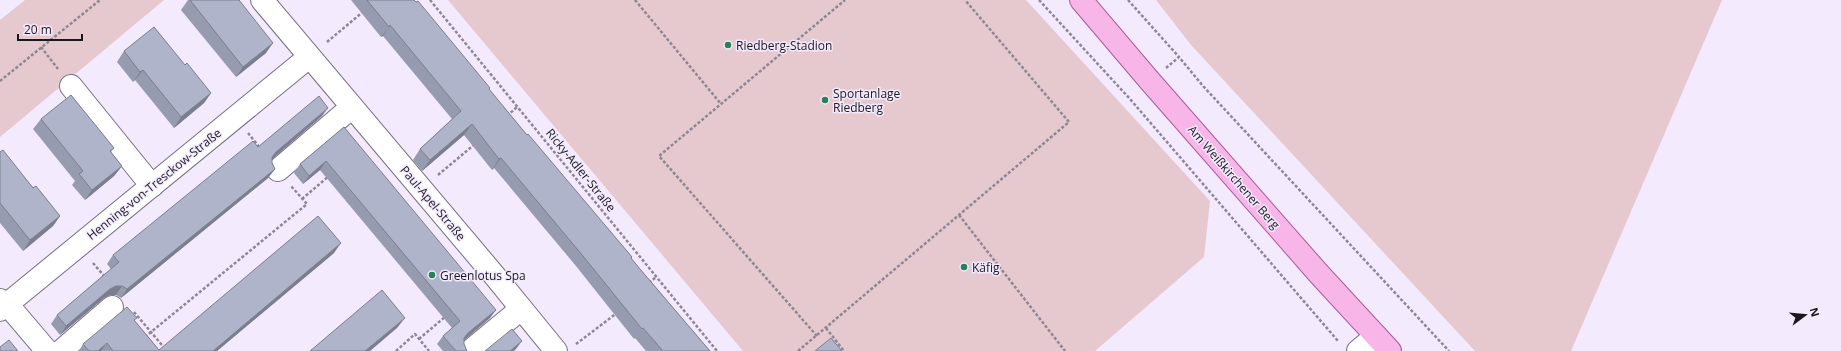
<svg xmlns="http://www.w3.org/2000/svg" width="1841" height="351" font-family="'Open Sans',sans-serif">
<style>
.green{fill:#e6c9ce}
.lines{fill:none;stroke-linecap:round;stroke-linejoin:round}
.minor-casing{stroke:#776e81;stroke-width:24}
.major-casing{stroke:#a75d98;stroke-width:24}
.path{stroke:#8d8694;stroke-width:2.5;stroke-dasharray:3 2;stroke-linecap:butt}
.minor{stroke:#fff;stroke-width:22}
.major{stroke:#f8b5e8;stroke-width:22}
.wall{fill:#979baf}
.shaded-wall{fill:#7b7e8e}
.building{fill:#b0b4cb;stroke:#7b7e8e}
.poi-dot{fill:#248158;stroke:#f3eafd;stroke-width:1.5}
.labels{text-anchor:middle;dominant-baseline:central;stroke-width:3;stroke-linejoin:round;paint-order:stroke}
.poi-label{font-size:12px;fill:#1a171e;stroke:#f3eafd;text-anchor:start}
.street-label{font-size:12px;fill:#1a171e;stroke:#f3eafd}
</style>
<rect width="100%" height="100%" fill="#f3eafd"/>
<!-- green -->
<g class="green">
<polygon points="25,0 164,0 0,137 0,20"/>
<polygon points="448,0 1026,0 1210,201 1204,257 1095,351 743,351"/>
<polygon points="1156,0 1722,0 1571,351 1475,351 1191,45"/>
</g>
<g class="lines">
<!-- minor casing -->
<g class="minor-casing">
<g id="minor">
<polyline points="262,0 494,275 556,351"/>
<polyline points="71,86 152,186"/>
<polyline points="278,170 352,107"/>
<polyline points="0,300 7,304 47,351"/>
<polyline points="0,310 309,57"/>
<polyline points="61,351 112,307"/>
<polyline points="470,351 521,309"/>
<polyline points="1358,351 1376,336"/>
</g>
</g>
<!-- major casing -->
<g class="major-casing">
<polyline id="major" points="1081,0 1149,80 1319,274 1390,351"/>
</g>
<!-- path -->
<g class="path">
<polyline points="430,0 717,351"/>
<polyline points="635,0 721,104"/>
<polyline points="1039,0 1130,99 1338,341"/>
<polyline points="1128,0 1179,57"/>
<polyline points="327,42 364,11"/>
<polyline points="41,47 58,69"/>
<polyline points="1166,68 1179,57 1203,86 1449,351"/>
<polyline points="0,81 100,0"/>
<polyline points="507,116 517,107"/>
<polyline points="248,133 260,148"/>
<polyline points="438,175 475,144"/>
<polyline points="302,199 329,176"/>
<polyline points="959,215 1065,351"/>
<polyline points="93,263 105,277"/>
<polyline points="649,283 656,277"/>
<polyline points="134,312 167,351"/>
<polyline points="826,328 844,351"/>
<polyline points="817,336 659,156 845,0"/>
<polyline points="145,337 307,204 291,186"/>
<polyline points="419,339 446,316"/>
<polyline points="576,344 617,313"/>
<polyline points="396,351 415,334 429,351"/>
<polyline points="798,351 1069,122 965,0"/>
</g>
<!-- minor -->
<use href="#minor" class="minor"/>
<!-- major -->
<use href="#major" class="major"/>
</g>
<!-- wall -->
<g class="wall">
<polygon points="188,0 239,0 266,53 236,77 181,10"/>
<polygon points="351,0 414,0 527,135 632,257 631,259 640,269 710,351 646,351 635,338 634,339 576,266 494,168 492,170 464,135 422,171 413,160 420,149 452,119 383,36 381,37"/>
<polygon points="124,51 185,65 211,93 204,103 174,128 135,80 133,82 117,62"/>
<polygon points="322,116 272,159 272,163 275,169 268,178 121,298 116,295 110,295 104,298 60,335 51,324 57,315 111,269 107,264 113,255 258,147"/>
<polygon points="41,119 114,148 111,152 122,166 114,176 85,200 72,185 75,181 33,129"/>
<polygon points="344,127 490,318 464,340 464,344 467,351 443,351 437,344 443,336 452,328 320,170 303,184 294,173 300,164"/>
<polygon points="0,152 60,216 53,226 23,251 0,223"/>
<polygon points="334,253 217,351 79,351 83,344 135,321 159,350"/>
</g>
<!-- shaded-wall -->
<g class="shaded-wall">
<polygon points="390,25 383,36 381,37 389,27"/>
<polygon points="273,43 266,53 236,77 243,67"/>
<polygon points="143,70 135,80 133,82 140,72"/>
<polygon points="211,93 204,103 174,128 181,117"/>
<polygon points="328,108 322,116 270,161 276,152"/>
<polygon points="472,124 464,135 422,171 430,160"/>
<polygon points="501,158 494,168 492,170 499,159"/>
<polygon points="326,161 320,170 303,184 309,176"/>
<polygon points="122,166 114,176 85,200 92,190"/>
<polygon points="275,169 268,178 121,298 127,289"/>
<polygon points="60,216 53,226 23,251 30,240"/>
<polygon points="341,243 334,253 217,351 213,351"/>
<polygon points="116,286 122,286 116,295 110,295 104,298 60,335 66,326 110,289"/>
<polygon points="496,310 490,318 462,342 468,333"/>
<polygon points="405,318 397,328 370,351 365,351"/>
<polygon points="522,341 516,349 514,351 510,351"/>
<polygon points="107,343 101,351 98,351"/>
</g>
<!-- building -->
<g class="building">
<polygon points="190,0 239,0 273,43 243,67"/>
<polygon points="367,0 414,0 416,2 418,1 490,88 489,89 527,135 528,134 632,257 631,258 640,269 710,351 663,351 643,328 642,329 583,256 501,158 499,159 472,124 430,160 420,149 461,111 390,25 389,27"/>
<polygon points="154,27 185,65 187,63 211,93 181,117 143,70 140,72 124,51"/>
<polygon points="71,95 114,148 110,151 122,166 92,190 79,174 83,171 41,119"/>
<polygon points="319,96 328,108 276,152 272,157 272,163 275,169 127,289 122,286 116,286 110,289 66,326 57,315 119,262 113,255 253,141 258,147"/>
<polygon points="344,127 496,310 468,333 464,338 464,344 467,351 456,351 443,336 460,321 326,161 309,176 300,164"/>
<polygon points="3,150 33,188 36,186 60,216 30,240 0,203 0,152"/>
<polygon points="318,216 341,243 213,351 113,351 107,343 98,351 89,351 83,344 127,307 137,318 134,320 159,350"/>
<polygon points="382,290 405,318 365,351 310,351"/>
<polygon points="512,329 522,341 510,351 485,351"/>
<polygon points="831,338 842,351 815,351"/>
<polygon points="9,340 18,351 0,351 0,347"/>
</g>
<!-- markers -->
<g class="poi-dot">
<circle cx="728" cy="45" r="4"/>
<circle cx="825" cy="100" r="4"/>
<circle cx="964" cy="267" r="4"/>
<circle cx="432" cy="275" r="4"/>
</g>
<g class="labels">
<!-- poi labels -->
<g class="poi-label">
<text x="736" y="45">Riedberg-Stadion</text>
<text x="833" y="93">Sportanlage<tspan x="833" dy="14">Riedberg</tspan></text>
<text x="972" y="267">Käfig</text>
<text x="440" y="275">Greenlotus Spa</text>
</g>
<!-- street labels -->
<g class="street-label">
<text transform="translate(581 170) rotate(51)">Ricky-Adler-Straße</text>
<text transform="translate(1234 177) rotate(49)">Am Weißkirchener Berg</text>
<text transform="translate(154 184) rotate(-39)">Henning-von-Tresckow-Straße</text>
<text transform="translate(433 203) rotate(50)">Paul-Apel-Straße</text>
</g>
</g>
<!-- north arrow -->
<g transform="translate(1805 315) rotate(74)" stroke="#f3eafd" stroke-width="3" paint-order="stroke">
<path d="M0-3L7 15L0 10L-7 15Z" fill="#1a171e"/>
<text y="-6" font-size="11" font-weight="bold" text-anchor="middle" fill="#1a171e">N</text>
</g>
<!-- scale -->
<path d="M18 34v6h64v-6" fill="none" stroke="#1a171e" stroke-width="2"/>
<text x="24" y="34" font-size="12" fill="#1a171e" stroke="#f3eafd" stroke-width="3" paint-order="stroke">20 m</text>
</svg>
